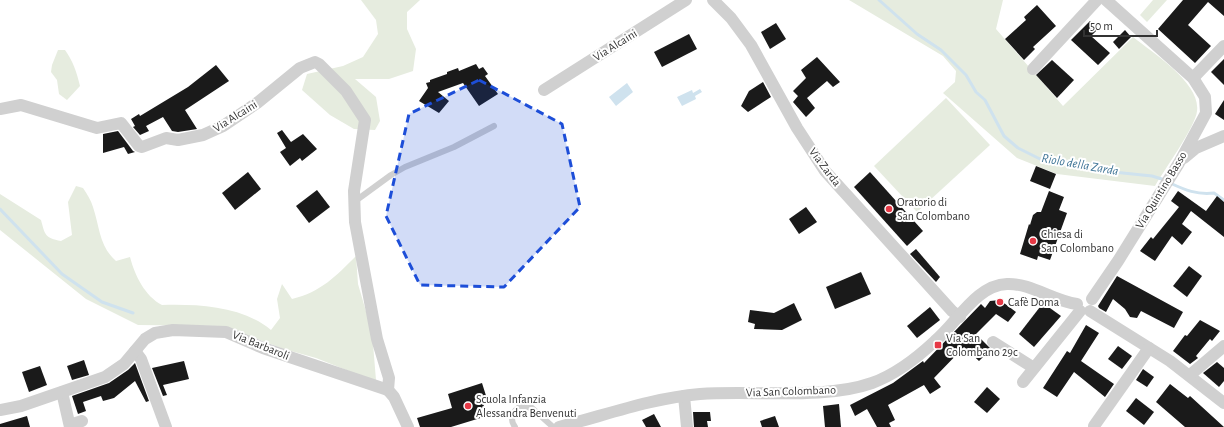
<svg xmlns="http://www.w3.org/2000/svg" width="1224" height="427" font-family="'Alegreya Sans',sans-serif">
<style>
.green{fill:#e6ecdf}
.water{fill:#cfe2ee}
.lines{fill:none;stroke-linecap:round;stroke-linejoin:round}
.stream{stroke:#cfe2ee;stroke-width:3}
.building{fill:#1a1a1a}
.lane{stroke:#d0d0d0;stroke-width:6}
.street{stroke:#d0d0d0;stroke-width:12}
.marked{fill:#1d4ed8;fill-opacity:0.2;stroke:#1d4ed8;stroke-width:3;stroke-dasharray:8 5;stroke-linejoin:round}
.poi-dot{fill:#e63946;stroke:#fff;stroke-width:1.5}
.labels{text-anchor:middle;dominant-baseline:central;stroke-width:4;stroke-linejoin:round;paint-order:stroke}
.street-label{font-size:12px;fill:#333;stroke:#fff}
.poi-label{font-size:12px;fill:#333;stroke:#fff;text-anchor:start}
.water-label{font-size:13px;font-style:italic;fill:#3f7597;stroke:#fff}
</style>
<rect width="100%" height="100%" fill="#fff"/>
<!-- green -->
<g class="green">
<polygon points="361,0 420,0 407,12 407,29 416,49 413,71 389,79 355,79 376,97 380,121 375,130 354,129 330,115 302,90 307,74 343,66 363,57 378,34 376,20"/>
<path d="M849 0H1003L996 29 1063 106 1133 37C1153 53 1201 83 1197 111 1196 126 1164 170 1155 186L1057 174 1017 158 943 93 955 82 956 71 943 56Z"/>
<polygon points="1153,0 1167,0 1147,22 1140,15"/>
<path d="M58 50H65C73 61 77 73 80 86L67 100 59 94 57 80 51 72 52 65Z"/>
<polygon points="946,98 990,145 917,212 874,166"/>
<path d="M76 186 83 188C87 194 91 200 93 207 100 228 99 246 116 261L130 257C135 276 145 296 162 305 198 304 242 306 271 330L280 318 277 299 282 284 292 299C321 292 336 276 356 256L358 284 372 332 376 380 364 377 316 358 284 349 222 326 138 325 86 299 0 230V194L41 220C45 235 45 238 61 241L72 235 68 202Z"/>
</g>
<!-- water -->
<g class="water">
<polygon points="627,83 633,92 616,106 609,97"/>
<polygon points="700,89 702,92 695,96 696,99 682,106 677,97 692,90 693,93"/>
</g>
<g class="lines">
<!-- stream -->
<g class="stream">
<polyline points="879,0 917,34 941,50 966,75 976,92 985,100 1004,136 1018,148 1040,159 1094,170 1152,176 1165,180"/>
<path d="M1170 183C1185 190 1197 195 1214 193L1224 200"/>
<polyline points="0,209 62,274 102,302 133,313"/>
</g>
</g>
<!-- building -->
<g class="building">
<polygon points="1183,0 1224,0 1224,16 1208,2 1188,25 1211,46 1195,63 1158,29"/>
<polygon points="1037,5 1056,26 1033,47 1035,49 1024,60 1005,39 1026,20 1024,17"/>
<polygon points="1090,21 1098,29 1091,36 1110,53 1098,65 1071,40"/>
<polygon points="776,23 786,39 770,49 761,32"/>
<polygon points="1125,30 1131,37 1119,49 1113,42"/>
<polygon points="689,34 697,49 662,67 654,52"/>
<polygon points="817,57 840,82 833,87 827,81 807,98 815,108 806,117 793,102 798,96 793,91 806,78 801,70"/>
<polygon points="1224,59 1224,85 1211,72"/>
<polygon points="1052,60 1074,80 1057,98 1036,75"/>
<polygon points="476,64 479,69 483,67 488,74 485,76 498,94 479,106 463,83 438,92 449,101 439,113 419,101 428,88 426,83 430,82 430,80 447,74 447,72 458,68 459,71"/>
<polygon points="216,65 229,81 185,110 197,129 178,132 172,131 163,117 146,126 149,131 140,135 133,127 135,126 131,119 139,114 140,116 188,87"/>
<polygon points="763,82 771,97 748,112 741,106 749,91"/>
<polygon points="1224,100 1224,120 1215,114"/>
<polygon points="282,130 291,142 303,134 317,149 302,161 300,158 290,166 280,152 286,148 277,133"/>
<polygon points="118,131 133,151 135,152 128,154 124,147 103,153 103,134"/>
<polygon points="1036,166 1056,174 1050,189 1030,181"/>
<polygon points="248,172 261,189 235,210 222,193"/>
<polygon points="870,172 923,231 907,246 854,187"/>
<polygon points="317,190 330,207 309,223 296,206"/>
<polygon points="1049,191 1064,197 1059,210 1067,213 1050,260 1038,256 1037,260 1020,254 1029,224 1030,225 1033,215 1037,212 1041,212"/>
<polygon points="1178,191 1206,211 1217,196 1224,202 1224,237 1191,211 1182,224 1192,232 1182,245 1172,236 1155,261 1140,251 1151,237 1153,239 1179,207 1171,201"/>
<polygon points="806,207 817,222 799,234 789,219"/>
<polygon points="916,249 940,277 936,282 910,254"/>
<polygon points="1189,266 1202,276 1187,297 1173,286"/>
<polygon points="861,272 871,294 835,309 826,287"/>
<polygon points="1117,276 1183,312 1174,328 1141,311 1137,318 1130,317 1125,309 1113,299 1106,312 1099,308 1098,306"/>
<polygon points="1000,300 1016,312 1008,322 996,314 976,334 991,349 979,361 964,347 934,378 941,387 930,394 924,385 888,405 895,420 889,423 891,427 877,427 867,409 855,416 850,405 893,383 923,361 924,363 981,304 985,308 990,301"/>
<polygon points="794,303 802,320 782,330 754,329 755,324 748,322 750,310 774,313"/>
<polygon points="1043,303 1061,316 1034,347 1019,334"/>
<polygon points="930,307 940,320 917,338 907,326"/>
<polygon points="1200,320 1220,331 1212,341 1210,339 1196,356 1198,358 1190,364 1173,351 1185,335 1187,336"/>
<polygon points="1086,325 1099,333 1081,361 1114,384 1105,397 1074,372 1057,397 1043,388 1067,351 1070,353"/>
<polygon points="1118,346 1132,356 1122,369 1108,359"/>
<polygon points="84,360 89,375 72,380 67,366"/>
<polygon points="184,361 189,379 163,385 167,395 163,396 152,368"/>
<polygon points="1217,362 1224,368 1224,381 1219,387 1203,373"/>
<polygon points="135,363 149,401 146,402 135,381 114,398 103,401 101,396 83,402 86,411 78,414 72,396 109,383 128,370"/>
<polygon points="40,366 47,385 29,392 22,372"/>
<polygon points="1143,369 1154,377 1147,387 1136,380"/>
<polygon points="482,383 488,402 483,403 487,416 451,427 420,427 417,418 452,408 448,394"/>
<polygon points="1170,384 1188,398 1190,396 1224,427 1185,427 1156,402"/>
<polygon points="987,387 1000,399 987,413 974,402"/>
<polygon points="1136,398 1154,412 1144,425 1126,411"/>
<polygon points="839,404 841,427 825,427 823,406"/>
<polygon points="693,412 710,412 711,421 707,421 708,427 694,427"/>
<polygon points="654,414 661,427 646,427 642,420"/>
<polygon points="27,416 30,427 0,427 0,424"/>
<polygon points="775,416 779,427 762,427 760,421"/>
</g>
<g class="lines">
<!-- lane -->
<g class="lane">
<polyline points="354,202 391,175 405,167 454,147 494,126"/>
<path d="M515 427C509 418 512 411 521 406L532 408 553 427"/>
</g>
<!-- street -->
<g class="street">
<polyline points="713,0 731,18 751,45 797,128 825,171 952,311 960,317"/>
<polyline points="1033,69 1097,0"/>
<polyline points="1193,78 1224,46"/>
<polyline points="544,90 686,0"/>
<polyline points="0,109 21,105 97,128 121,123 139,146 142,147 166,138 178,140 203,135 223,126 257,103 300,68 315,62 319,64 346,91 365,120 354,191 355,222 377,339 389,378 388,390 394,397 408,427"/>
<polyline points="1184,158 1196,148 1224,136"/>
<polyline points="1092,299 1118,261 1179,163 1206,113 1205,97 1193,78 1106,0"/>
<polyline points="1090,311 1170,361 1224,403"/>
<polyline points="993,342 1034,368"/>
<polyline points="135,351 141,359 166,427"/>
<polyline points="1190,375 1224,346"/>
<polyline points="1023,382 1080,311"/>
<polyline points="62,392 70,427"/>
<polyline points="684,396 687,427"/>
<polyline points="0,410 21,406 105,377 124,364 145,339 155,333 173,330 226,332 263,348 388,390"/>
<polyline points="70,425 82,421"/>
<polyline points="1094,426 1149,348"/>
<path d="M559 427C606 415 652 398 700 394 753 390 824 400 872 383 894 375 918 357 935 341 957 323 976 285 1007 284 1031 283 1053 301 1077 304"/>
</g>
</g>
<!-- marked area -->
<path class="marked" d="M479 80 562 124 580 207 504 287 420 285 386 216 409 114Z"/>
<!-- markers -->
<g class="poi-dot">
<circle cx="889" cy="209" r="4"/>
<circle cx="1033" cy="241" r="4"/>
<circle cx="1000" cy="302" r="4"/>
<rect x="934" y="341" width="8" height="8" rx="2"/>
<circle cx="468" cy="406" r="4"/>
</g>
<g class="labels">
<!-- street labels -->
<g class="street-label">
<text transform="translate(615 45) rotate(-32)">Via Alcaini</text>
<text transform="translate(235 116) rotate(-32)">Via Alcaini</text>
<text transform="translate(825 167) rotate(53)">Via Zarda</text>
<text transform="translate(1161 190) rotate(-59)">Via Quintino Basso</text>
<text transform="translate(261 345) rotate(22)">Via Barbaroli</text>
<text transform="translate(791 391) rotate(-2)">Via San Colombano</text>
</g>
<!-- poi labels -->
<g class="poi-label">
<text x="897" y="202">Oratorio di<tspan x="897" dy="14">San Colombano</tspan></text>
<text x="1041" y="234">Chiesa di<tspan x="1041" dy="14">San Colombano</tspan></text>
<text x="1008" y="302">Cafè Doma</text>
<text x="946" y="338">Via San<tspan x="946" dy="14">Colombano 29c</tspan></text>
<text x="476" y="399">Scuola Infanzia<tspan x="476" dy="14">Alessandra Benvenuti</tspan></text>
</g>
<!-- water labels -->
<g class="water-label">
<text transform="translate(1080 165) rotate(10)">Riolo della Zarda</text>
</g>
</g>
<!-- scale -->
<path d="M1084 30v6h73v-6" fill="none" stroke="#333333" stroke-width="2"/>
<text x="1090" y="30" font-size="12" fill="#333333" stroke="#ffffff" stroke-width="3" paint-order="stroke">50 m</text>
</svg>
